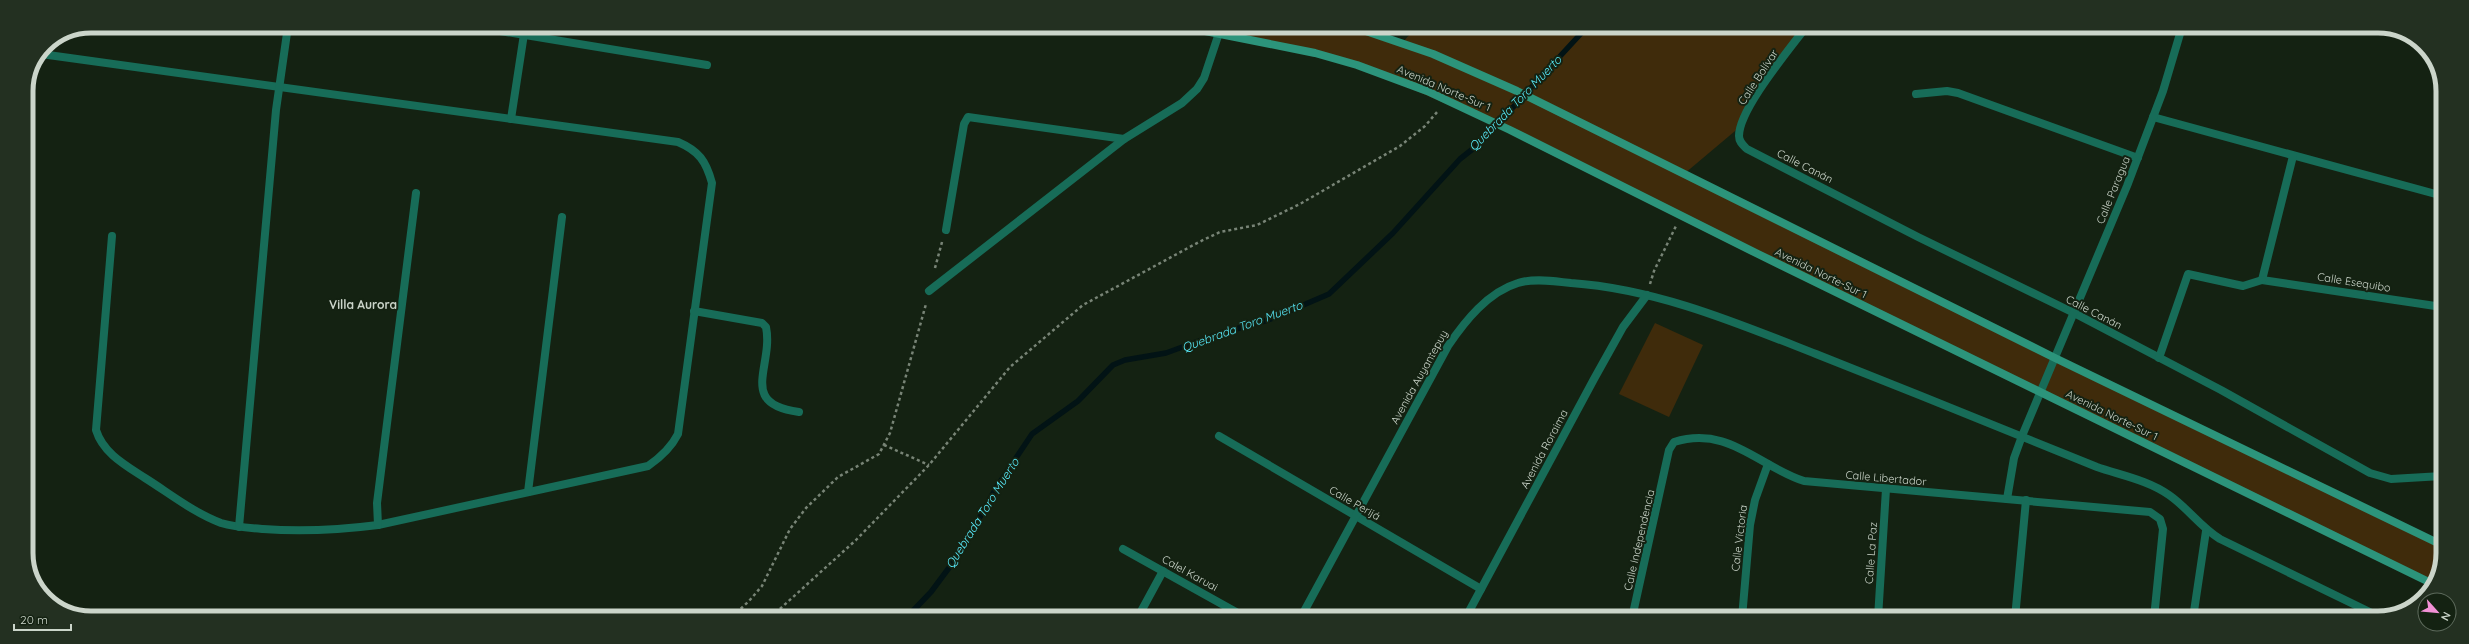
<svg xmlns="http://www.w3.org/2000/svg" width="2469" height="644" font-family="Quicksand,sans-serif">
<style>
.green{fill:#3f2b0b}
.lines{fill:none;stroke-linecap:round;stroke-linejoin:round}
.stream{stroke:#021315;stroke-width:5.5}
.path{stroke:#788476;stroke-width:2.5;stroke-dasharray:3 3;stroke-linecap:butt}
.street{stroke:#176c58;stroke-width:8}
.secondary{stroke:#2c947b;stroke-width:8}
.labels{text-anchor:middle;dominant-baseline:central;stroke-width:4;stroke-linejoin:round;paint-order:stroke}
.street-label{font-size:11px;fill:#cbd5ca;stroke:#142212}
.water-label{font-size:12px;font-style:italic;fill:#59edfd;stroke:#142212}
.neighbourhood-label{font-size:12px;font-weight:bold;fill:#cbd5ca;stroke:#142212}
.rim{fill:none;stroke:#cbd5ca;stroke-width:5}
</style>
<rect width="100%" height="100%" fill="#142212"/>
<!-- green -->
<g class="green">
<path d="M1185 27H1354L1403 43C1411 30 1420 29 1434 27H1806L1770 75 1741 126 1684 174 2442 545V566L2431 583 1545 147 1357 65Z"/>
<polygon points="1655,323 1703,345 1669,417 1619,394"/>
</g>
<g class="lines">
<!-- stream -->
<polyline class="stream" points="907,617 931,592 960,553 996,488 1032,434 1078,401 1113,365 1125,360 1166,353 1218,334 1268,320 1329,294 1393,233 1460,159 1479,144 1587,27"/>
<!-- path -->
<g class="path">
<polyline points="1412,33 1416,30 1452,27"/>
<polyline points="935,268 942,242"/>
<polyline points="1650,284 1654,271 1676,226"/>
<polyline points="884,445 929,465"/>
<polyline points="732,617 749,601 762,586 790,529 806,508 838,477 879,454 890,433 926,304"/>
<polyline points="771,617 856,540 929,465 1010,367 1083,305 1199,242 1220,232 1257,225 1300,204 1400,146 1425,126 1438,111"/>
</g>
<!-- street -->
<g class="street">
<polyline points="470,26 707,65"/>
<path d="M1806 27C1789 50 1739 109 1739 136 1739 142 1743 145 1747 149L1918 237 2074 313 2221 390 2370 473 2391 479 2442 476"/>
<path d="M41 54 678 142C699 151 706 161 712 183L678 434C671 448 661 457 648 466L378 525C339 530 302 532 263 529 249 528 234 527 221 523 194 513 169 493 145 478 125 465 103 453 96 430L112 236"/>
<polyline points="1916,94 1947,91 1958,93 2138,158"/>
<polyline points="2153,117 2443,196"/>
<polyline points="511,119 524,34"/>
<polyline points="946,230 964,124 968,117 1124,139"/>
<polyline points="2262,280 2442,307"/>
<polyline points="2262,280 2293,156"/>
<polyline points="929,291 1124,139 1182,103 1197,89 1204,78 1219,33"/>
<path d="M694 311 762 323 766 327C774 366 737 404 799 412"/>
<polyline points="2159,358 2188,274 2243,286 2262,280"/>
<polyline points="1219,436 1481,589"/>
<polyline points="528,492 562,217"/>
<polyline points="2007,499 2014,458 2022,436 2127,186 2163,91 2182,27"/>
<polyline points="378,525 377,503 416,193"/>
<polyline points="239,527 276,110 288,26"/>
<polyline points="1123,549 1245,617"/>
<polyline points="1138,617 1163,571"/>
<path d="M1301 617 1448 346C1465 321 1488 292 1518 283 1533 278 1556 281 1571 283 1657 289 1737 323 1816 354 1910 391 2003 429 2097 467 2120 475 2148 480 2169 495 2188 508 2200 527 2220 539L2380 617"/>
<polyline points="1466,617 1594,379 1623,327 1647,295"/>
<path d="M1632 618 1669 450 1674 442C1728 425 1758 466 1804 481L2150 512 2160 519 2163 529 2154 618"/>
<polyline points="1742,618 1750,525 1755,500 1768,464"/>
<polyline points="1878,618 1886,489"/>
<polyline points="2015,618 2026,500"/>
<polyline points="2193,618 2206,531"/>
</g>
<!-- secondary -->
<g class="secondary">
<polyline points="1185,27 1315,53 1357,65 1427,91 1510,130 1758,254 2431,583"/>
<polyline points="1354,27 1433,54 1517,91 2055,358 2442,545"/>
</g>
</g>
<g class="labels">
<!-- street labels -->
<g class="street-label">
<text transform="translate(1758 77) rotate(-57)">Calle Bolívar</text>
<text transform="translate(1444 88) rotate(23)">Avenida Norte-Sur 1</text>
<text transform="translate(1805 166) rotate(27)">Calle Canán</text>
<text transform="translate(2113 190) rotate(-68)">Calle Paragua</text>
<text transform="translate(1821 273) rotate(26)">Avenida Norte-Sur 1</text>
<text transform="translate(2354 282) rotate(9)">Calle Esequibo</text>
<text transform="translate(2094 312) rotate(27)">Calle Canán</text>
<text transform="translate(1419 377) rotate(-61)">Avenida Auyantepuy</text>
<text transform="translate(2112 415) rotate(26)">Avenida Norte-Sur 1</text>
<text transform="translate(1544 449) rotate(-62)">Avenida Roraima</text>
<text transform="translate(1886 478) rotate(5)">Calle Libertador</text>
<text transform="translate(1355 503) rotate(30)">Calle Perijá</text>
<text transform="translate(1739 538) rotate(-83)">Calle Victoria</text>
<text transform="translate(1639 540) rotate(-77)">Calle Independencia</text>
<text transform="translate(1871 553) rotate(-86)">Calle La Paz</text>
<text transform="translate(1190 573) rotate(29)">Calel Karuai</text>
</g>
<!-- water labels -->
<g class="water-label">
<text transform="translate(1515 103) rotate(-46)">Quebrada Toro Muerto</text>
<text transform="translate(1242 326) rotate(-20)">Quebrada Toro Muerto</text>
<text transform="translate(982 513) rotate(-58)">Quebrada Toro Muerto</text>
</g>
<!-- neighbourhood labels -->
<g class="neighbourhood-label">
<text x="363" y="304">Villa Aurora</text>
</g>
</g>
<!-- crop -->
<path d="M0 0H2469V644H0ZM91 33H2378A58 58 0 0 1 2436 91V553A58 58 0 0 1 2378 611H91A58 58 0 0 1 33 553V91A58 58 0 0 1 91 33Z" fill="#233021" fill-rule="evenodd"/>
<path class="rim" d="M91 33H2378A58 58 0 0 1 2436 91V553A58 58 0 0 1 2378 611H91A58 58 0 0 1 33 553V91A58 58 0 0 1 91 33Z"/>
<!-- north arrow -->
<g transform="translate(2437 612) rotate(117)"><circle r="19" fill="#142212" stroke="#5d6a5c"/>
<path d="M0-3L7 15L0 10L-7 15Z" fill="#f291d6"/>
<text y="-6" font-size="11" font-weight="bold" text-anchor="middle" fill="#cbd5ca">N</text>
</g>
<!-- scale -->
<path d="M14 624v6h57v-6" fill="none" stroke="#cbd5ca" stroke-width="2"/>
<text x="20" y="624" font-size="12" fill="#cbd5ca" stroke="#142212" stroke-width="3" paint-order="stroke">20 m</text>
</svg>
